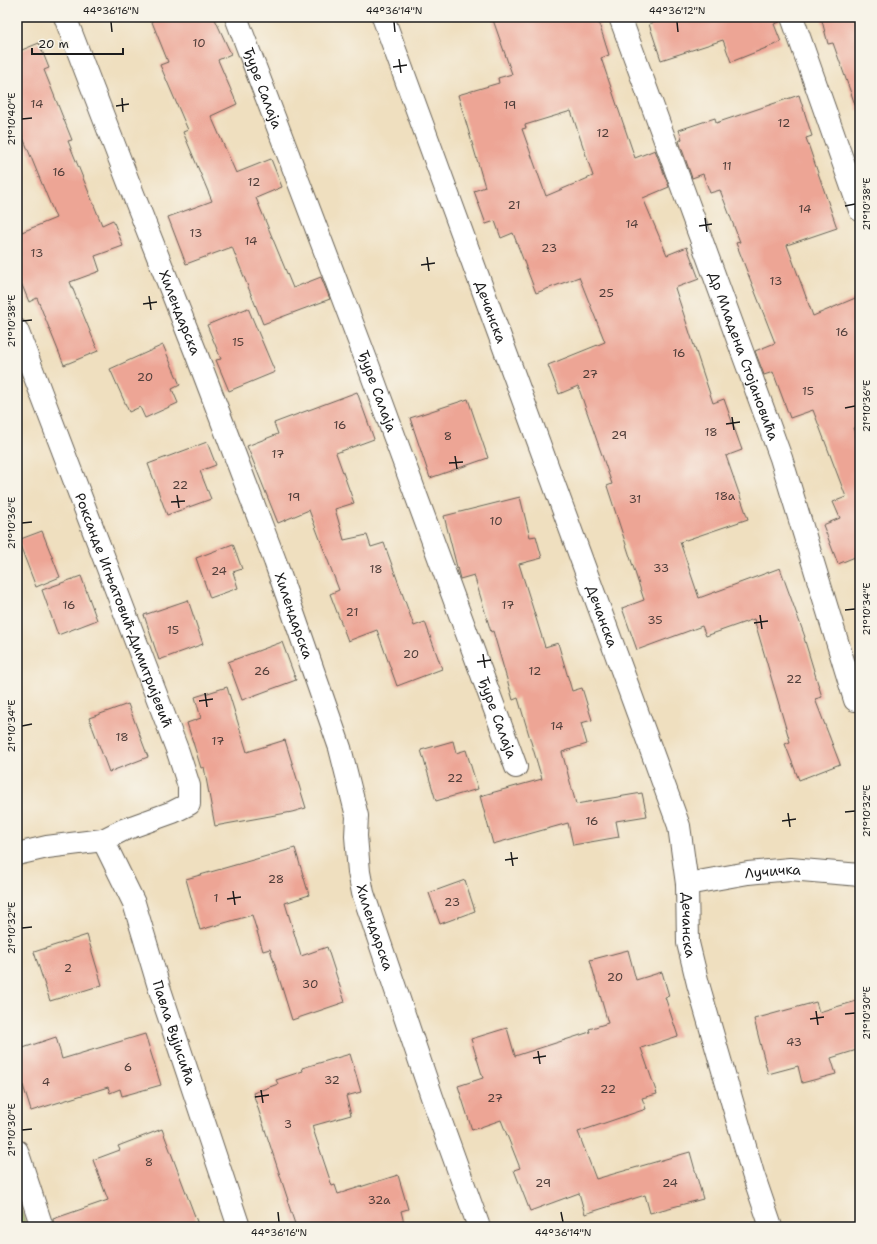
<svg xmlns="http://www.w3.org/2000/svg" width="877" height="1244" font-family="'Shantell Sans',sans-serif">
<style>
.forest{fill:#90ac5e;stroke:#56643d}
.building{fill:#eda595;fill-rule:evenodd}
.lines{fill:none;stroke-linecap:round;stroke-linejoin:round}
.street-casing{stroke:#666055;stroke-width:24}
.street{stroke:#fff;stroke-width:22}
.ticks{fill:none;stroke:#1c1c1c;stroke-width:1.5}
.labels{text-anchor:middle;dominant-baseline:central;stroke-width:3;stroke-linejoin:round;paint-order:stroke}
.number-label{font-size:12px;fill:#503e3a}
.street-label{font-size:14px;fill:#1c1c1c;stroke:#f7f3e8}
.neatline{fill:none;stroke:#1c1c1c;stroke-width:1.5}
.ticks-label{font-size:10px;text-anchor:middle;fill:#1c1c1c}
</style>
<rect width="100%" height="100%" fill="#f7f3e8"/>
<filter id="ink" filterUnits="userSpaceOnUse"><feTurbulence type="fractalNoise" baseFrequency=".025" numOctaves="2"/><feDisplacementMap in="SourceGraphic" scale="8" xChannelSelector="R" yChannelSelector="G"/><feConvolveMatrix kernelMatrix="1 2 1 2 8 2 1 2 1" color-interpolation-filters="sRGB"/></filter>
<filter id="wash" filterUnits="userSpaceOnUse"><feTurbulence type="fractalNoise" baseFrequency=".012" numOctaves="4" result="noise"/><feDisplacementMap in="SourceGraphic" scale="16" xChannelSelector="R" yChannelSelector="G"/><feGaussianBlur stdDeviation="0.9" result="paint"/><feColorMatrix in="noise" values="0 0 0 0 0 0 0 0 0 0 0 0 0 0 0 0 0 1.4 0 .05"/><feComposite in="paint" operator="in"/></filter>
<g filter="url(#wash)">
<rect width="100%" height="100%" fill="#efdfbf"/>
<!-- forest -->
<polygon class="forest" points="17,1197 27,1227 17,1227"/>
<g id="blocks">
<!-- building -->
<g class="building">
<polygon points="150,17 214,17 231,54 218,60 237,104 211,116 236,173 271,159 282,187 256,198 293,288 321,277 330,299 263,324 232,247 186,264 168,217 212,201 183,132 188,130 160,65 168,62"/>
<path d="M492 17H597L609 55 601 58 635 158 655 150 669 187 643 198 667 255 687 247 699 279 675 288 713 403 724 399 742 450 726 456 748 519 680 542 699 598 780 568 805 637 804 638 822 697 815 699 840 764 799 780 785 744 790 742 754 619 706 636 702 626 637 650 622 608 644 600 607 486 612 484 578 386 559 394 548 365 605 342 579 277 536 293 513 233 501 238 495 221 486 224 474 191 485 187 458 95 499 83 498 78 512 74ZM571 111 593 176 546 196 522 129 526 128 525 125Z"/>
<polygon points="670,17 779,17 780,22 774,24 781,42 731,62 723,40 661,60 649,24"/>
<polygon points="821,17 860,17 860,110 857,110 833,43 828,44"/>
<polygon points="39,43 49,68 44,70 72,140 68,141 102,225 113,220 123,246 95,256 100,271 70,282 98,351 64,365 37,298 29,302 17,273 17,234 56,218 17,123 17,52"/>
<polygon points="799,95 812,136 806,138 837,228 787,245 813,316 860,296 860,426 853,428 860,447 860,566 858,566 855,557 838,564 823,525 840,518 833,502 846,497 813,410 790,418 773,372 764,375 755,351 775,343 736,243 740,242 720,190 710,193 703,174 692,178 679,141 682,139 679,130 715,118 716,123"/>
<polygon points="248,308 275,372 229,391 216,360 221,359 207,325"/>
<polygon points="163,345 180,385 172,389 178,403 145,418 140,407 129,412 110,369"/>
<polygon points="357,392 374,439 336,453 354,503 335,509 344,540 367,535 371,547 384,543 414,626 425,622 442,669 397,686 377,630 348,641 330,594 339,590 309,510 278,523 247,446 278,434 274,423"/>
<polygon points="468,399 488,458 430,478 410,418"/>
<polygon points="207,442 216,465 200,471 211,499 167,515 148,464"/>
<polygon points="520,497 530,537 536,536 542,558 519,564 545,647 558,643 572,691 582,688 592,720 581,723 587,744 562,752 576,804 642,793 647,816 616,821 619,837 573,845 568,823 493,844 480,796 542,779 518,698 513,700 493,631 491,632 474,575 460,579 444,516"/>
<polygon points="42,531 60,577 36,587 18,540"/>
<polygon points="233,544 242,569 233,572 238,588 210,598 196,558"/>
<polygon points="81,576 97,620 58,635 42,590"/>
<polygon points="188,600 203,644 159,660 144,615"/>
<polygon points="282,642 296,680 242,700 228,662"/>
<polygon points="227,687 247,752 285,740 306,808 292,812 215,826 204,767 201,768 187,723 201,718 195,697"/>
<polygon points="128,704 148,757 109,772 89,718"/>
<polygon points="453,741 456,753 466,750 478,789 436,801 421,750"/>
<polygon points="295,848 309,895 285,903 301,956 327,947 345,1002 292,1020 270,949 263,951 252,915 200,930 186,879"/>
<polygon points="465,880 475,911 440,924 429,893"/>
<polygon points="87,935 102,985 50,1001 34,952"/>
<polygon points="628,950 636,980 662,972 669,996 665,997 678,1036 641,1048 657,1094 642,1098 646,1109 578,1132 596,1179 690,1152 703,1199 650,1213 645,1195 585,1214 579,1193 530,1211 514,1170 520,1168 501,1120 472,1130 458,1086 483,1078 471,1039 507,1028 515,1056 590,1032 589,1029 608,1023 590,960"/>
<polygon points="860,1000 860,1049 831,1058 836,1074 802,1083 798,1066 768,1074 754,1019 816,1002 819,1012"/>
<polygon points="145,1034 161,1085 122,1096 120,1089 110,1093 108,1087 31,1111 17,1066 17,1050 56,1037 62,1059"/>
<polygon points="350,1054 361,1092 346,1096 351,1115 312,1126 332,1186 335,1185 338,1194 398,1175 408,1209 401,1211 405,1227 296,1227 287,1200 288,1200 253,1093 278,1084 276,1080 303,1071 302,1068"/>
<polygon points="162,1129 199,1227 54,1227 53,1219 108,1200 93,1160 120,1150 118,1146"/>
</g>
</g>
</g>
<g filter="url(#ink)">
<use href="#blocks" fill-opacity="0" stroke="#666055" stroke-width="1"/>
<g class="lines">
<!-- street casing -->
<g class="street-casing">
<g id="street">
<path id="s1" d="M65 17 128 181 196 353 275 561 340 748 357 816 356 836 359 872 363 893 432 1097 479 1227"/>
<path id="s2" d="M236 17 367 362 516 767"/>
<path id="s3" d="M383 17 679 826 687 884 688 943 698 984 753 1174 771 1227"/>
<path id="s4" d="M620 17 781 458 855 700"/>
<polyline points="792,17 860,210"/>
<path id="s5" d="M17 330 178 752 189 786V804L173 812 123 830 103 840 47 847 17 854"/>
<path id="s6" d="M103 840 134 903 159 987 239 1227"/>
<path id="s7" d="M687 884 748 873 790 869 860 875"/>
<polyline points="17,1151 42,1227"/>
</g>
</g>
<!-- street -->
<use href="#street" class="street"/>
</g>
</g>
<!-- ticks -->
<path class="ticks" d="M111 22 112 32M394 22 395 32M677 22 678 32M399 59 401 73M393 67 407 65M122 98 123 112M116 106 129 104M22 119 32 118M845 206 855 204M705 218 707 232M699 226 712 224M427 257 429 271M421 265 435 263M149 296 151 310M143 304 157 302M22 321 32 320M845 408 855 406M732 417 734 430M726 424 740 422M455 456 457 469M449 463 463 462M177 495 179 508M171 502 185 501M22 523 32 522M845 610 855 609M760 615 762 629M754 623 768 621M483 654 485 668M477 662 491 660M205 693 207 707M199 701 213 699M22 726 32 724M845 812 855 811M788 813 790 827M782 821 796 819M511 852 513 866M505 860 518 858M233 891 235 905M227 899 241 897M22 928 32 927M816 1011 818 1025M845 1014 855 1013M810 1019 824 1017M538 1051 540 1064M533 1058 546 1056M261 1090 263 1103M255 1097 269 1095M22 1130 32 1129M278 1212 279 1222M561 1212 563 1222"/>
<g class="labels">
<!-- number labels -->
<g class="number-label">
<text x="199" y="43">10</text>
<text x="37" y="104">14</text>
<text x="510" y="105">19</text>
<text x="784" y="123">12</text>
<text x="603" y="133">12</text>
<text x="727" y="166">11</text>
<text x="59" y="172">16</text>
<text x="254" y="182">12</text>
<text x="514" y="205">21</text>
<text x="805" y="209">14</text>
<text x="632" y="224">14</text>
<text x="196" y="233">13</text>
<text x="251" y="241">14</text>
<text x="549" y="248">23</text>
<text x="37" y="253">13</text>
<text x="776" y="281">13</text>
<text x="606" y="293">25</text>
<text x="842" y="332">16</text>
<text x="238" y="342">15</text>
<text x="679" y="353">16</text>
<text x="590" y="374">27</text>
<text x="145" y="377">20</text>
<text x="808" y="391">15</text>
<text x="340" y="425">16</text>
<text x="711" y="432">18</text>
<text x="619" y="435">29</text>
<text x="448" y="436">8</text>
<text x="278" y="454">17</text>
<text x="180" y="485">22</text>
<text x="725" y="496">18a</text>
<text x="294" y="497">19</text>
<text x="635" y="499">31</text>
<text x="496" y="521">10</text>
<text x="661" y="568">33</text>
<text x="376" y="569">18</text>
<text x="219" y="571">24</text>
<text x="69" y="605">16</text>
<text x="508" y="605">17</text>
<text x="352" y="612">21</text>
<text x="655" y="620">35</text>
<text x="173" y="630">15</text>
<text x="411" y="654">20</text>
<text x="262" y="671">26</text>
<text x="535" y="671">12</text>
<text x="794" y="679">22</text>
<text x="557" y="726">14</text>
<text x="122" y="737">18</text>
<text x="218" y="741">17</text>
<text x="455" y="778">22</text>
<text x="592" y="821">16</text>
<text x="276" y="879">28</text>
<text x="216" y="898">1</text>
<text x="452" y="902">23</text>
<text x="68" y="968">2</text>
<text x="615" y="977">20</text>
<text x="310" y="984">30</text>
<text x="794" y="1042">43</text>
<text x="128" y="1067">6</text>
<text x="332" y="1080">32</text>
<text x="46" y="1082">4</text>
<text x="608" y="1089">22</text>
<text x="495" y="1098">27</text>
<text x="288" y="1124">3</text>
<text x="149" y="1162">8</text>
<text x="543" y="1183">29</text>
<text x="670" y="1183">24</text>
<text x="379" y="1200">32a</text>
</g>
<!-- street labels -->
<g class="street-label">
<text stroke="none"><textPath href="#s2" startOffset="76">Ђуре Салаја</textPath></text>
<text stroke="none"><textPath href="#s3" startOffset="314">Дечанска</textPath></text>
<text stroke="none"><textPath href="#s1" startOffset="317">Хилендарска</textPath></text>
<text stroke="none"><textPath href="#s4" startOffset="361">Др Младена Стојановића</textPath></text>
<text stroke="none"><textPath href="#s2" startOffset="400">Ђуре Салаја</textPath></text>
<text stroke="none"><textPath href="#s5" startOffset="300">Роксанде Игњатовић-Димитријевић</textPath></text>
<text stroke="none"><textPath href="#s1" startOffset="641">Хилендарска</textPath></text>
<text stroke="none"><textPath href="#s3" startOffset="638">Дечанска</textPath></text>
<text stroke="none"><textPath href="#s2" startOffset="748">Ђуре Салаја</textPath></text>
<text stroke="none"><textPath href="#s7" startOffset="87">Лучичка</textPath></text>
<text stroke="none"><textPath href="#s3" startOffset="961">Дечанска</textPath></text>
<text stroke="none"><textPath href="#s1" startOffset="965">Хилендарска</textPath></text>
<text stroke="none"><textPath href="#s6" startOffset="206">Павла Вујисића</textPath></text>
</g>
</g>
<!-- margin -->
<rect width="877" height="1244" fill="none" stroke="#f7f3e8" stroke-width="44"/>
<!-- scale -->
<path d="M32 48v6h91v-6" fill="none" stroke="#1c1c1c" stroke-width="2"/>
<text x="38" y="48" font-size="12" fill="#1c1c1c" stroke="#f7f3e8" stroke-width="3" paint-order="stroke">20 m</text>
<rect x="22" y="22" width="833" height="1200" class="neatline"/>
<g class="ticks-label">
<text x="111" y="14">44°36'16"N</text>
<text x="394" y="14">44°36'14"N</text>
<text x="677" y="14">44°36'12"N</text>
<text transform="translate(11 119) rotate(-90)" y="4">21°10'40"E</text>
<text transform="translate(866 204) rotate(-90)" y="4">21°10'38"E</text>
<text transform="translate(11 321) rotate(-90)" y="4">21°10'38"E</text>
<text transform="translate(866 406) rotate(-90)" y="4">21°10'36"E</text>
<text transform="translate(11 523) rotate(-90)" y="4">21°10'36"E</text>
<text transform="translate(866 609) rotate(-90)" y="4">21°10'34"E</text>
<text transform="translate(11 726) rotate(-90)" y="4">21°10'34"E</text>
<text transform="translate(866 811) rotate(-90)" y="4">21°10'32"E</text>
<text transform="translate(11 928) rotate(-90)" y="4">21°10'32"E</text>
<text transform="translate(866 1013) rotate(-90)" y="4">21°10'30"E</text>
<text transform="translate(11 1130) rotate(-90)" y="4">21°10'30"E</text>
<text x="279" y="1236">44°36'16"N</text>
<text x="563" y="1236">44°36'14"N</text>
</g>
</svg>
